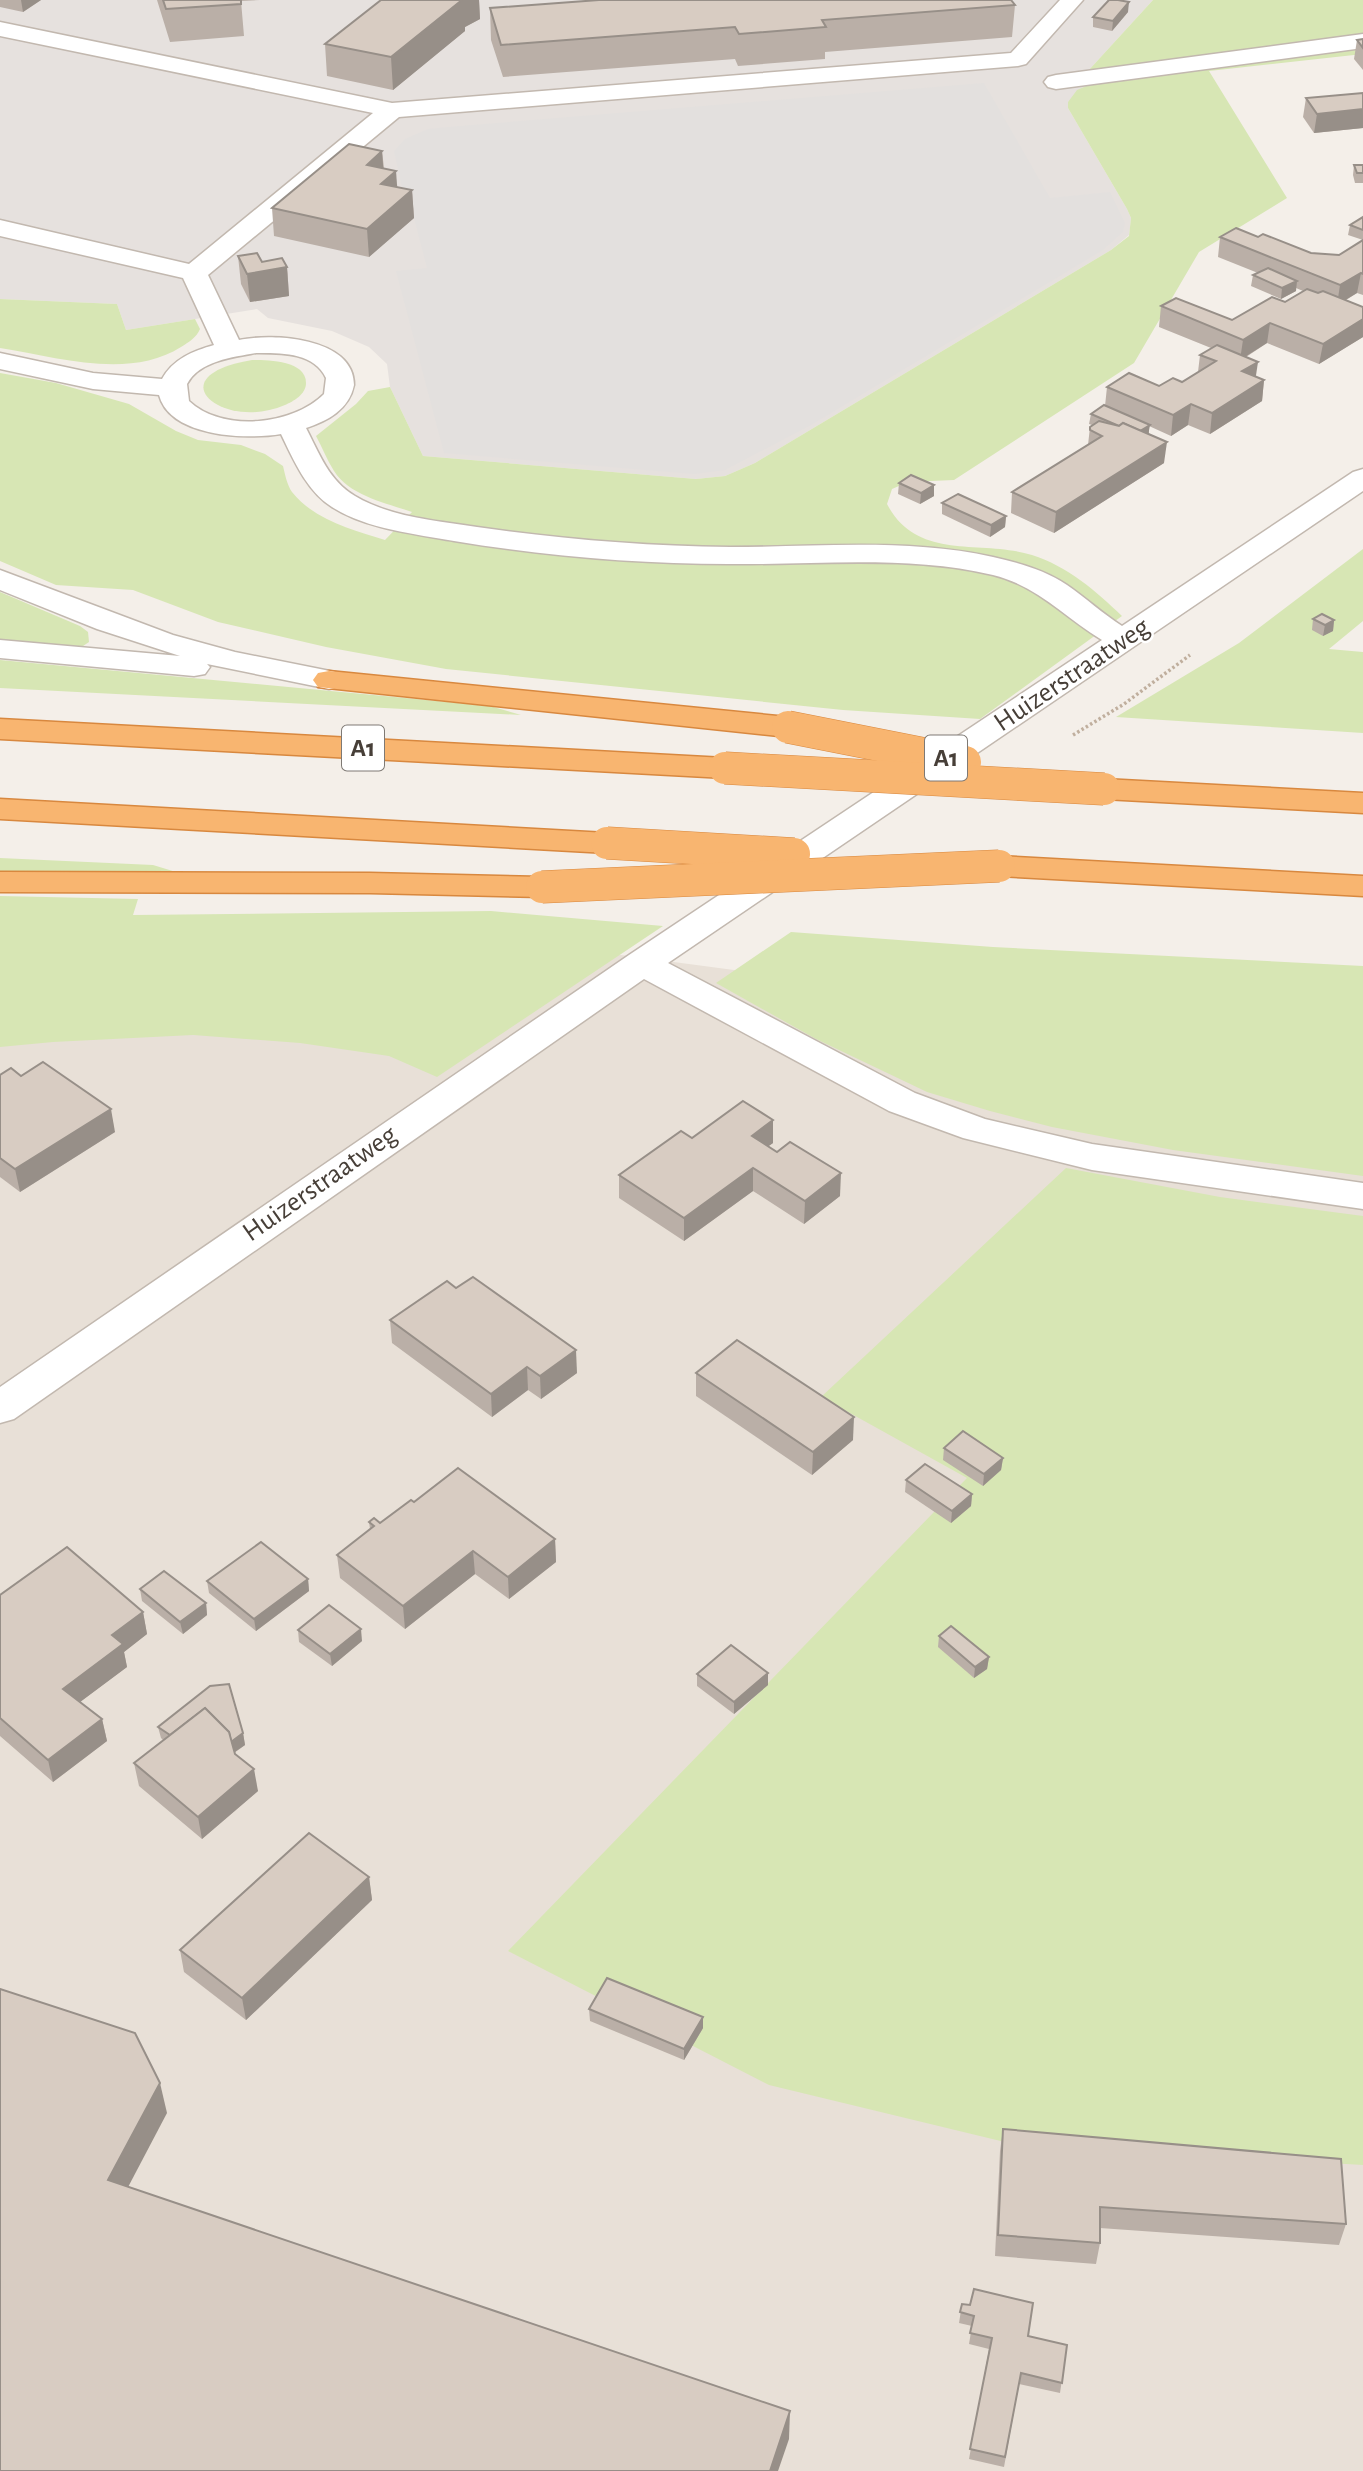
<svg xmlns="http://www.w3.org/2000/svg" width="1363" height="2471" font-family="'Alegreya Sans',sans-serif">
<style>
.residential{fill:#e8e0d7}
.industrial{fill:#e6e1de}
.green{fill:#d7e6b4}
.parking{fill:#e3e0de}
.lines{fill:none;stroke-linecap:round;stroke-linejoin:round}
.minor-casing{stroke:#c2b8af;stroke-width:3}
.highway-casing{stroke:#d8883f;stroke-width:3}
.path{stroke:#c0af9e;stroke-width:3.5;stroke-dasharray:2.5 2.5;stroke-linecap:butt}
.minor{fill:#fff;fill-rule:evenodd}
.highway{fill:#f8b570;fill-rule:evenodd}
.highway-bridge-casing{stroke:#d8883f;stroke-width:33;stroke-linecap:butt}
.highway-bridge{stroke:#f8b570;stroke-width:32}
.wall{fill:#baafa7}
.shaded-wall{fill:#978f88}
.building{fill:#d8ccc2;stroke:#978f88;stroke-width:2}
.labels{text-anchor:middle;dominant-baseline:central;stroke-width:5;stroke-linejoin:round;paint-order:stroke}
.shield{fill:#fff;stroke:#7e7974;stroke-width:2}
.shield-label{font-size:26px;font-weight:bold;fill:#473f38}
.street-label{font-size:28px;fill:#473f38;stroke:#fff}
</style>
<rect width="100%" height="100%" fill="#f4efe9"/>
<!-- residential -->
<polygon class="residential" points="546,945 1363,1054 1363,2471 0,2471 0,1028"/>
<!-- industrial -->
<polygon class="industrial" points="0,0 1153,0 1088,71 1100,82 1068,102 1068,108 1127,209 1131,218 1130,228 1129,235 1111,250 755,463 725,476 696,479 423,456 390,387 387,364 369,347 332,331 268,318 257,309 126,330 117,304 0,299"/>
<!-- green -->
<g class="green">
<path d="M1153 0H1363V54L1209 71 1287 198 1199 252 1134 363 954 480 908 482 892 489 887 504C917 562 981 539 1032 555 1067 566 1096 591 1122 616L980 719 843 710 446 669 326 647 218 622 133 590 56 585 0 561V373L56 383 129 404 176 431 198 440 241 445 265 454 283 466C285 474 287 485 292 492 314 520 353 530 385 540L412 512C386 503 350 496 334 471 327 460 322 447 316 436L356 404 368 391 390 387 423 456 696 479 725 476 755 463 1111 250 1129 236 1131 218 1127 209 1068 108V102L1077 90 1091 84 1088 71Z"/>
<path d="M0 299 117 304 126 330 195 319 200 329C196 338 189 342 181 347 129 380 57 357 0 348Z"/>
<path d="M252 360C267 360 306 360 306 383 306 394 294 401 285 405 223 432 155 376 252 360Z"/>
<polygon points="1363,549 1363,621 1329,649 1363,652 1363,733 1116,717 1239,643"/>
<polygon points="0,592 80,626 88,632 89,642 83,646 71,647 0,640"/>
<polygon points="0,660 490,706 521,715 0,688"/>
<polygon points="0,858 153,865 176,872 0,871"/>
<polygon points="0,896 138,899 133,915 491,911 663,926 437,1077 389,1056 300,1043 193,1035 53,1042 0,1047"/>
<polygon points="791,932 993,947 1363,966 1363,1176 1173,1150 1052,1127 990,1111 927,1092 816,1039 716,983"/>
<polygon points="1066,1168 1220,1197 1363,1216 1363,2165 1013,2144 769,2085 508,1951 967,1478 821,1397"/>
</g>
<!-- parking -->
<polygon class="parking" points="984,83 1050,198 1110,192 1125,223 1123,232 1103,250 811,425 725,470 694,474 444,453 396,271 427,268 414,218 382,211 398,198 402,188 394,151 405,139 428,129 448,127"/>
<g class="lines">
<!-- minor casing -->
<g class="minor-casing">
<g id="minor">
<path d="M1060 0H1083L1026 64 1018 66 399 117 208 275 239 340C272 333 354 337 354 385 349 410 327 421 306 428 319 453 329 481 355 496 390 517 437 521 477 527 561 539 645 546 730 547 818 547 907 538 993 557 1019 563 1045 570 1067 585 1086 598 1103 614 1122 626L1353 472 1363 469V491L668 963 915 1093 985 1119 1092 1144 1363 1183V1209L1092 1170 963 1138 889 1111 644 979 14 1419 0 1423V1387L629 955 1102 640C1064 617 1038 586 993 575 907 555 817 565 729 564 637 564 545 556 454 541 415 534 366 529 332 507 307 491 294 461 281 434 246 440 170 437 159 395L93 389 0 369V353L93 373 162 379C173 359 193 351 214 345L183 278 0 236V220L189 264 373 113 0 36V22L392 103 1011 53ZM256 353C280 353 314 352 326 378L324 394C293 425 223 433 189 401L187 384C199 361 233 357 256 353Z"/>
<polygon points="1363,34 1363,48 1056,89 1048,87 1044,82 1048,77 1056,75"/>
<polygon points="0,570 173,635 235,652 340,673 345,680 340,687 329,689 207,664 210,667 205,674 194,676 0,658 0,640 180,656 97,629 0,590"/>
</g>
</g>
<!-- highway casing -->
<g class="highway-casing">
<g id="highway">
<polygon points="329,671 788,717 799,720 804,727 799,734 788,737 318,687 313,680 318,673"/>
<polygon points="0,719 725,758 737,761 741,768 737,775 725,778 0,739"/>
<polygon points="1104,779 1363,793 1363,813 1104,799 1092,796 1088,789 1092,782"/>
<polygon points="0,799 607,833 619,836 624,843 619,850 607,853 0,819"/>
<polygon points="999,856 1363,876 1363,896 999,876 987,873 982,866 987,859"/>
<polygon points="0,872 370,873 542,877 554,880 559,887 554,894 542,897 370,893 0,892"/>
</g>
</g>
<!-- path -->
<polyline class="path" points="1073,735 1124,704 1190,655"/>
<!-- minor -->
<use href="#minor" class="minor"/>
<!-- highway -->
<use href="#highway" class="highway"/>
<!-- highway-bridge casing -->
<g class="highway-bridge-casing">
<g id="highway-bridge">
<polyline points="788,727 965,762"/>
<polyline points="725,768 1104,789"/>
<polyline points="607,843 794,854"/>
<polyline points="542,887 999,866"/>
</g>
</g>
<!-- highway-bridge -->
<use href="#highway-bridge" class="highway-bridge"/>
</g>
<!-- wall -->
<g class="wall">
<polygon points="0,0 41,0 23,12 0,7"/>
<polygon points="157,0 260,0 241,1 244,36 170,42"/>
<polygon points="381,0 479,0 480,19 465,27 465,31 393,90 327,76 325,44"/>
<polygon points="1015,5 1012,37 825,52 825,59 738,66 735,59 503,77 491,40 490,8"/>
<polygon points="1128,12 1112,31 1093,27 1093,17"/>
<polygon points="1363,39 1363,70 1354,59 1357,40"/>
<polygon points="1363,93 1363,128 1314,133 1303,117 1306,98"/>
<polygon points="382,151 384,168 397,187 412,190 414,218 369,257 274,236 272,208"/>
<polygon points="1354,165 1363,165 1363,183 1355,183 1353,175"/>
<polygon points="1363,217 1363,295 1357,293 1346,300 1363,307 1363,337 1319,364 1267,343 1246,357 1256,377 1264,380 1262,401 1210,434 1188,425 1171,436 1149,426 1149,434 1164,463 1054,533 1011,513 1012,492 1088,445 1090,427 1092,425 1089,424 1091,414 1105,406 1107,387 1159,386 1182,382 1198,372 1200,355 1211,348 1159,327 1161,306 1232,320 1285,302 1303,291 1296,288 1296,291 1281,299 1251,286 1253,275 1258,273 1218,257 1220,237 1258,237 1311,253 1339,255 1363,240 1348,235 1350,225"/>
<polygon points="238,256 287,267 289,296 250,302 241,284"/>
<polygon points="899,483 934,485 934,496 920,504 898,494"/>
<polygon points="942,503 1006,516 1005,527 990,537 942,514"/>
<polygon points="1313,619 1334,620 1333,631 1323,636 1312,630"/>
<polygon points="0,1075 21,1076 115,1132 20,1192 0,1177"/>
<polygon points="692,1138 773,1143 768,1146 840,1196 804,1224 753,1191 684,1241 619,1198 619,1175"/>
<polygon points="390,1320 577,1373 541,1399 528,1390 492,1417 392,1343"/>
<polygon points="696,1373 853,1440 812,1475 696,1396"/>
<polygon points="944,1448 1003,1458 1001,1470 983,1486 943,1460"/>
<polygon points="906,1480 972,1494 971,1506 951,1523 905,1492"/>
<polygon points="414,1502 555,1539 556,1562 509,1599 475,1574 405,1629 340,1578 337,1555 370,1529 369,1522 380,1523"/>
<polygon points="308,1579 309,1591 256,1631 209,1593 207,1581"/>
<polygon points="140,1589 206,1603 207,1615 183,1634 142,1601"/>
<polygon points="0,1595 143,1612 147,1634 124,1652 127,1667 80,1702 102,1719 107,1741 53,1782 0,1736"/>
<polygon points="298,1630 362,1641 332,1666 299,1642"/>
<polygon points="939,1636 989,1657 987,1669 974,1678 938,1647"/>
<polygon points="768,1673 768,1685 734,1714 697,1686 697,1674"/>
<polygon points="158,1727 243,1733 245,1745 234,1753 258,1791 202,1839 139,1786 134,1763 163,1740 161,1738"/>
<polygon points="369,1877 372,1900 246,2020 184,1972 180,1950"/>
<polygon points="589,2009 703,2017 703,2028 684,2060 590,2021"/>
<polygon points="1003,2129 1346,2224 1339,2245 1100,2228 1100,2243 1096,2264 995,2256 1000,2151"/>
<polygon points="962,2304 1028,2336 1067,2345 1060,2393 1019,2384 1004,2467 969,2459 989,2349 969,2344 972,2326 959,2323"/>
</g>
<!-- shaded-wall -->
<g class="shaded-wall">
<polygon points="21,0 41,0 23,12"/>
<polygon points="459,0 479,0 480,19 465,27 465,31 393,90 391,57"/>
<polygon points="1129,2 1128,12 1112,31 1113,21"/>
<polygon points="1363,109 1363,128 1314,133 1317,114"/>
<polygon points="382,151 384,179 367,165"/>
<polygon points="396,171 398,198 381,184"/>
<polygon points="412,190 414,218 369,257 367,229"/>
<polygon points="287,267 289,296 250,302 247,274"/>
<polygon points="1361,273 1357,293 1337,305 1340,285"/>
<polygon points="1297,281 1296,291 1281,299 1282,288"/>
<polygon points="1363,319 1363,337 1319,364 1323,344"/>
<polygon points="1270,323 1267,343 1240,360 1243,340"/>
<polygon points="1258,362 1255,382 1242,371"/>
<polygon points="1264,380 1262,401 1210,434 1212,413"/>
<polygon points="1191,404 1188,425 1171,436 1173,415"/>
<polygon points="1150,425 1148,436 1136,433"/>
<polygon points="1167,442 1164,463 1054,533 1056,512"/>
<polygon points="934,485 934,496 920,504 921,493"/>
<polygon points="1006,516 1005,527 990,537 991,525"/>
<polygon points="1334,620 1333,631 1323,636 1325,625"/>
<polygon points="111,1109 115,1132 20,1192 15,1169"/>
<polygon points="773,1120 773,1143 751,1159 752,1136"/>
<polygon points="753,1168 753,1191 684,1241 684,1218"/>
<polygon points="841,1173 840,1196 804,1224 805,1201"/>
<polygon points="576,1350 577,1373 541,1399 540,1376"/>
<polygon points="527,1367 528,1390 492,1417 491,1394"/>
<polygon points="854,1417 853,1440 812,1475 813,1452"/>
<polygon points="1003,1458 1001,1470 983,1486 984,1474"/>
<polygon points="972,1494 971,1506 951,1523 952,1511"/>
<polygon points="555,1539 556,1562 509,1599 508,1577"/>
<polygon points="473,1551 475,1574 405,1629 403,1606"/>
<polygon points="308,1579 309,1591 256,1631 254,1619"/>
<polygon points="206,1603 207,1615 183,1634 180,1622"/>
<polygon points="143,1612 147,1634 124,1652 127,1667 68,1711 63,1689 112,1635"/>
<polygon points="361,1629 362,1641 332,1666 330,1654"/>
<polygon points="989,1657 987,1669 974,1678 975,1667"/>
<polygon points="768,1673 768,1685 734,1714 734,1702"/>
<polygon points="102,1719 107,1741 53,1782 48,1760"/>
<polygon points="243,1733 245,1745 232,1754 231,1743"/>
<polygon points="254,1769 258,1791 202,1839 198,1817"/>
<polygon points="369,1877 372,1900 246,2020 242,1998"/>
<polygon points="703,2017 703,2028 684,2060 684,2049"/>
<polygon points="160,2083 167,2113 116,2210 108,2180"/>
<polygon points="790,2411 789,2439 778,2471 770,2471"/>
</g>
<!-- building -->
<g class="building">
<polygon points="163,0 241,0 241,4 166,9"/>
<polygon points="381,0 462,0 391,57 325,44"/>
<polygon points="599,0 1011,0 1015,5 822,20 826,27 739,34 735,27 501,45 490,8"/>
<polygon points="1109,0 1118,0 1129,2 1113,21 1093,17"/>
<polygon points="1363,39 1363,48 1357,40"/>
<polygon points="1363,93 1363,109 1317,114 1306,98"/>
<polygon points="349,144 382,151 367,165 396,171 381,184 412,190 367,229 272,208"/>
<polygon points="1354,165 1363,165 1363,173 1357,173"/>
<polygon points="1363,217 1363,230 1350,225"/>
<polygon points="1236,228 1258,237 1263,234 1311,253 1339,255 1363,240 1363,274 1361,273 1340,285 1220,237"/>
<polygon points="257,253 262,262 282,258 287,267 247,274 238,256"/>
<polygon points="1268,268 1297,281 1282,288 1253,275"/>
<polygon points="1307,289 1318,293 1323,291 1363,307 1363,319 1323,344 1270,323 1243,340 1161,306 1176,298 1232,320 1272,297 1285,302"/>
<polygon points="1217,345 1258,362 1242,371 1264,380 1212,413 1191,404 1173,415 1107,387 1129,373 1159,386 1173,378 1182,382 1216,361 1200,355"/>
<polygon points="1104,405 1150,425 1140,431 1123,423 1119,426 1091,414"/>
<polygon points="1099,421 1119,426 1123,423 1167,442 1056,512 1012,492 1102,436 1090,430 1090,427"/>
<polygon points="911,475 934,485 921,493 899,483"/>
<polygon points="958,494 1006,516 991,525 942,503"/>
<polygon points="1322,614 1334,620 1325,625 1313,619"/>
<polygon points="43,1062 111,1109 15,1169 0,1158 0,1075 11,1068 21,1076"/>
<polygon points="743,1101 773,1120 752,1136 777,1152 790,1142 841,1173 805,1201 753,1168 684,1218 619,1175 681,1131 692,1138"/>
<polygon points="473,1277 576,1350 540,1376 527,1367 491,1394 390,1320 447,1281 456,1288"/>
<polygon points="737,1340 854,1417 813,1452 696,1373"/>
<polygon points="963,1431 1003,1458 984,1474 944,1448"/>
<polygon points="925,1464 972,1494 952,1511 906,1480"/>
<polygon points="458,1468 555,1539 508,1577 473,1551 403,1606 337,1555 374,1526 369,1522 374,1518 380,1523 411,1500 414,1502"/>
<polygon points="261,1542 308,1579 254,1619 207,1581"/>
<polygon points="67,1547 143,1612 112,1635 123,1644 63,1689 102,1719 48,1760 0,1718 0,1595"/>
<polygon points="164,1571 206,1603 180,1622 140,1589"/>
<polygon points="329,1605 361,1629 330,1654 298,1630"/>
<polygon points="951,1626 989,1657 975,1667 939,1636"/>
<polygon points="731,1645 768,1673 734,1702 697,1674"/>
<polygon points="229,1684 243,1733 231,1742 229,1732 205,1708 170,1735 158,1727 210,1686"/>
<polygon points="205,1708 229,1732 235,1754 254,1769 198,1817 134,1763"/>
<polygon points="309,1833 369,1877 242,1998 180,1950"/>
<polygon points="607,1978 703,2017 684,2049 589,2009"/>
<polygon points="0,1989 135,2033 160,2083 108,2180 790,2411 770,2471 0,2471"/>
<polygon points="1003,2129 1341,2159 1346,2224 1100,2207 1100,2243 998,2235"/>
<polygon points="974,2289 1033,2303 1028,2336 1067,2345 1062,2383 1021,2373 1005,2457 970,2449 992,2338 970,2333 974,2316 960,2312 962,2304 970,2305"/>
</g>
<g class="labels">
<!-- shield labels -->
<g class="shield">
<rect x="342" y="725.5" width="42" height="45" rx="5"/>
<rect x="925" y="735.5" width="42" height="45" rx="5"/>
</g>
<g class="shield-label">
<text x="363" y="748">A1</text>
<text x="946" y="758">A1</text>
</g>
<!-- street labels -->
<g class="street-label">
<text transform="translate(1072 675) rotate(-34)">Huizerstraatweg</text>
<text transform="translate(320 1184) rotate(-35)">Huizerstraatweg</text>
</g>
</g>
</svg>
